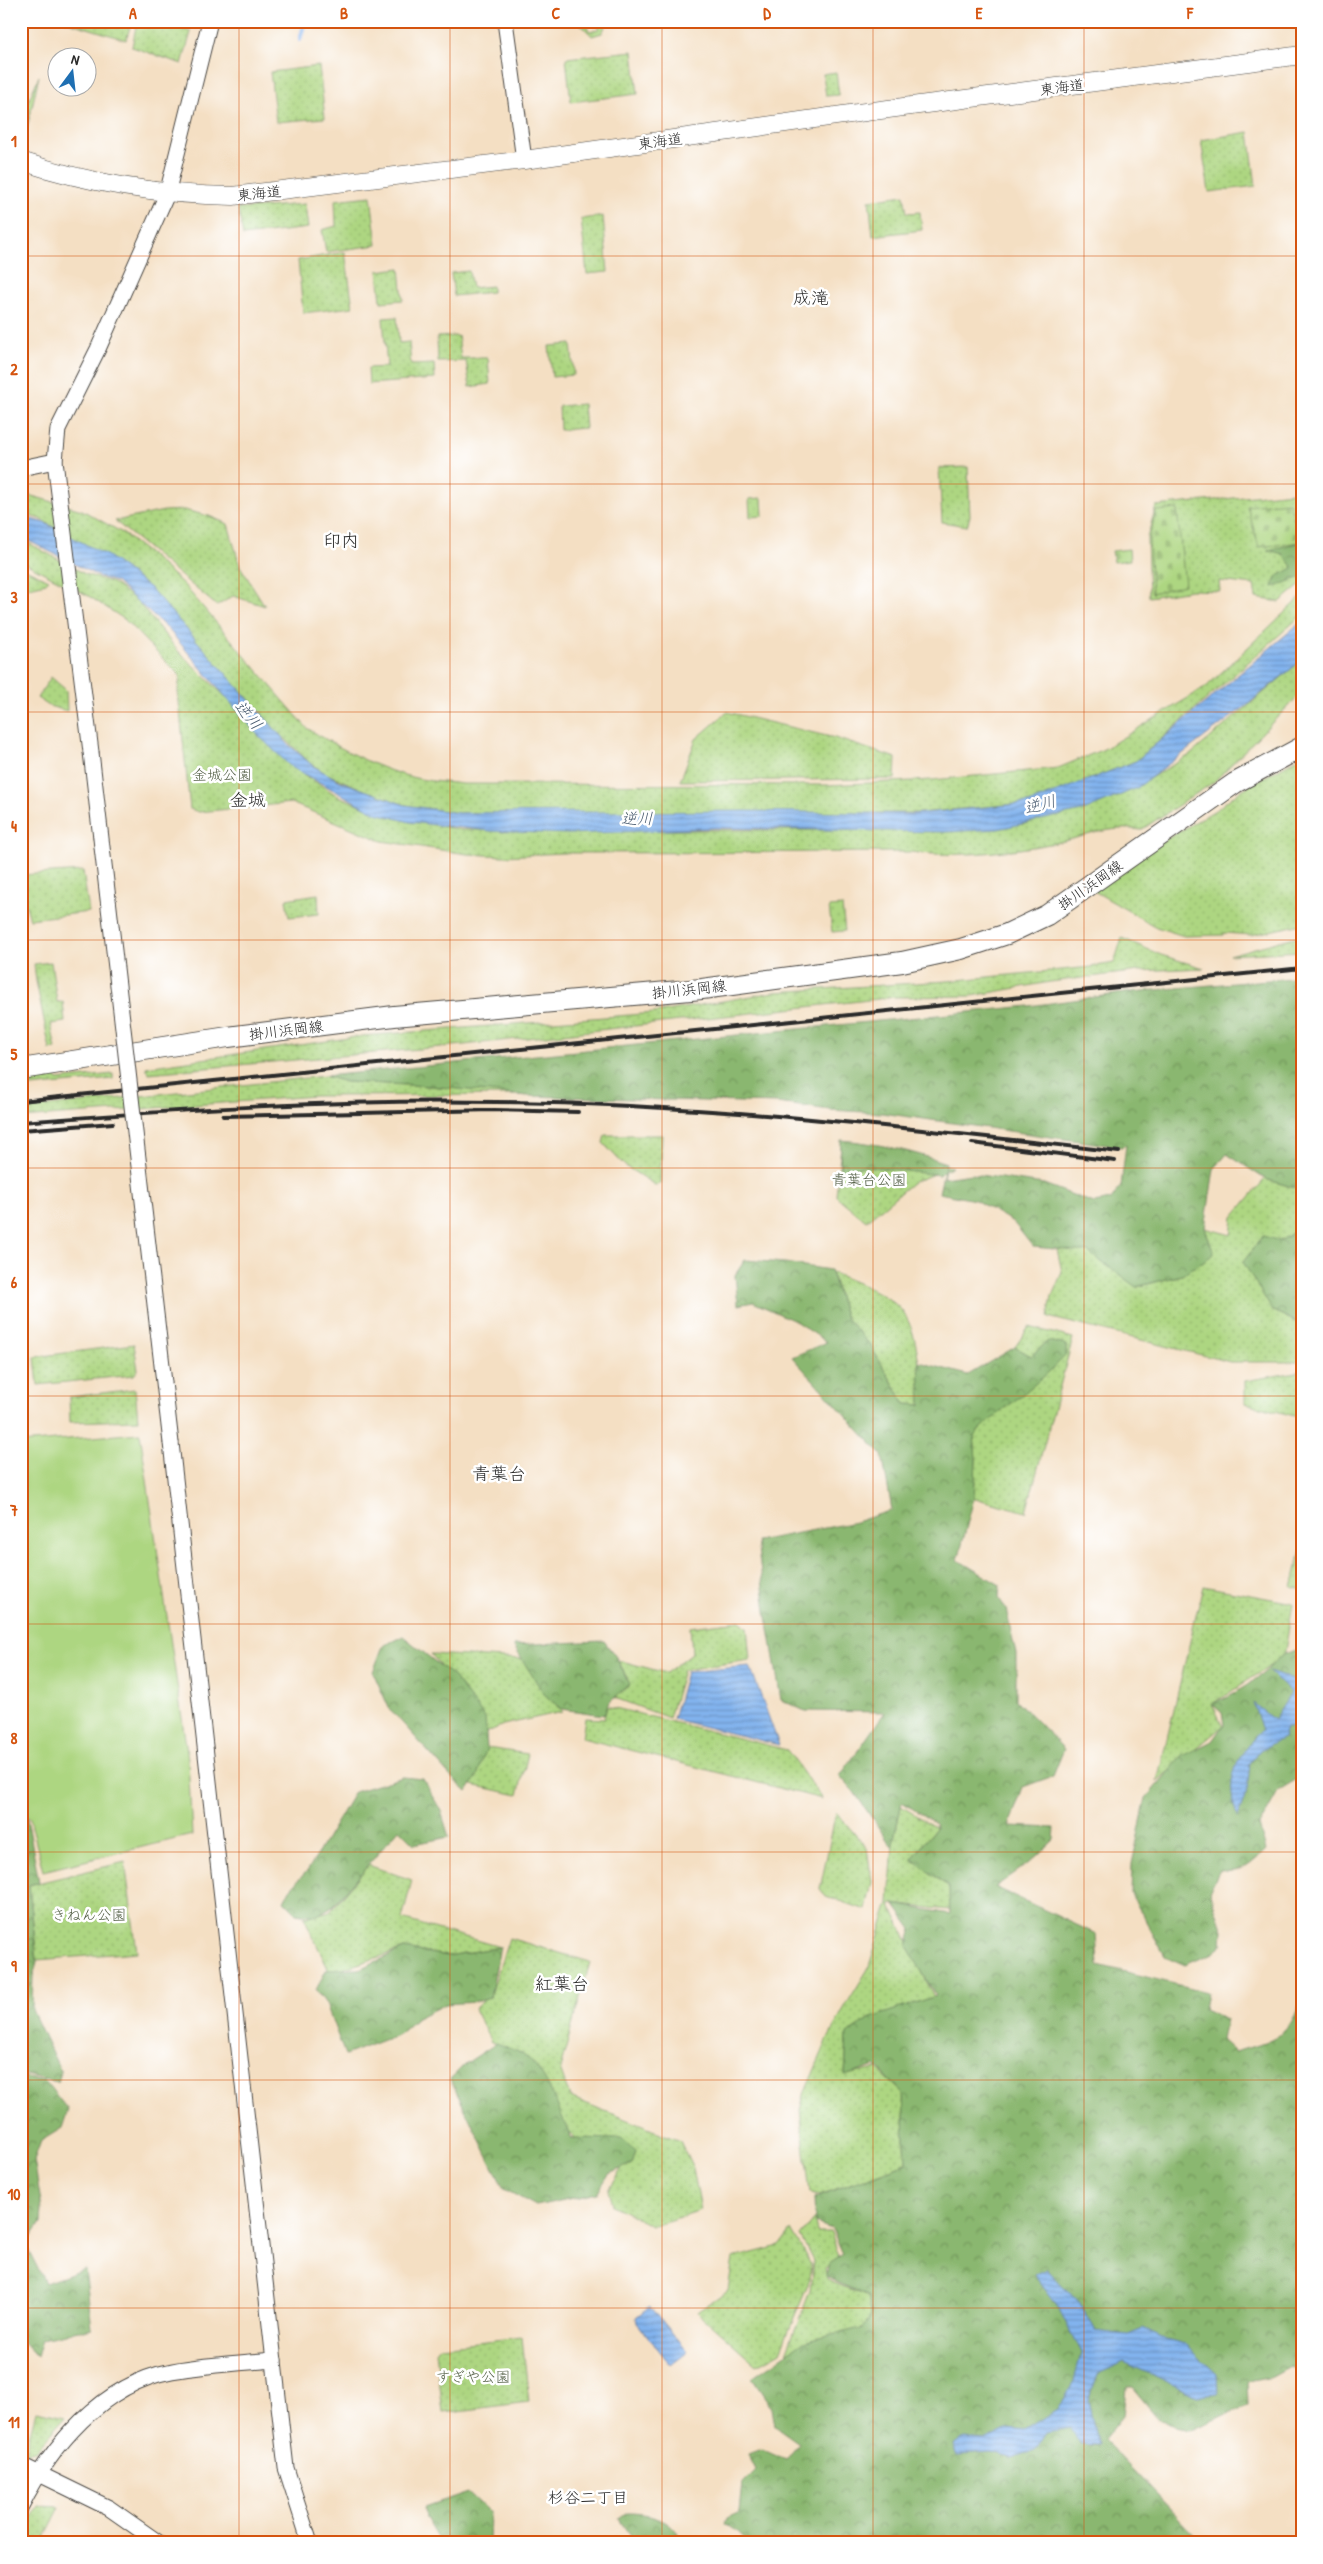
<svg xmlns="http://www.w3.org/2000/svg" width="1323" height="2564" font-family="'Patrick Hand','Klee One',sans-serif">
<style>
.grass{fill:url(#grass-dots);stroke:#6c8056}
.forest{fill:url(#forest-crowns);stroke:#5a714d}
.cemetery{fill:url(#cemetery-stones);stroke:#6c8056}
.pitch{fill:#add681;stroke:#6c8056}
.water{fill:url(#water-rules);stroke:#566f8c}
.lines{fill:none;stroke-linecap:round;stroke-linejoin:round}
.stream{stroke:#82b3ee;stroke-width:4}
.tertiary-casing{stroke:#494642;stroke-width:17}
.secondary-casing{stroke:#494642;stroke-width:19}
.primary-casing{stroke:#494642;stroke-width:22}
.tertiary{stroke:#fff;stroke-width:15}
.secondary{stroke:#fff;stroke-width:18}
.primary{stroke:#fff;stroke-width:20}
.rail{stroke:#2b2b2b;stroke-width:4}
.tertiary-bridge-casing{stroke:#494642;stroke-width:17;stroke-linecap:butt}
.tertiary-bridge{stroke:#fff;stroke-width:15}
.grid{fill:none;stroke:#d5540f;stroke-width:1;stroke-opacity:0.55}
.labels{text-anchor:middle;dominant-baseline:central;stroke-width:5;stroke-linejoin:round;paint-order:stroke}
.street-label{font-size:15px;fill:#2b2b2b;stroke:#fff}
.park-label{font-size:15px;fill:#525e45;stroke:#fff}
.water-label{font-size:16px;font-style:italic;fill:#495b6f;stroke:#fff}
.neighbourhood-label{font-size:16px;fill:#2b2b2b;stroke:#fff}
.quarter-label{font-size:18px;fill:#2b2b2b;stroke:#fff}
.neatline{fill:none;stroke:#d5540f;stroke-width:2}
.grid-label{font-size:16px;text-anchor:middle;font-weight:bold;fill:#d5540f}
</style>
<defs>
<pattern id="grass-dots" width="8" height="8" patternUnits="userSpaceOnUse" patternTransform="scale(1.25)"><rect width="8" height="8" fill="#add681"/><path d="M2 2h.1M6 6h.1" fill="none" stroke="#95b870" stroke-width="1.8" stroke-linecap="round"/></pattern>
<pattern id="forest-crowns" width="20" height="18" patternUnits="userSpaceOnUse" patternTransform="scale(1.25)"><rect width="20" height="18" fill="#8ab76f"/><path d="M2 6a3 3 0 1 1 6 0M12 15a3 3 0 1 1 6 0" fill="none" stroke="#71955b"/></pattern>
<pattern id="cemetery-stones" width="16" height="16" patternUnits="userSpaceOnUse" patternTransform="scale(1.25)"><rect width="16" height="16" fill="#add681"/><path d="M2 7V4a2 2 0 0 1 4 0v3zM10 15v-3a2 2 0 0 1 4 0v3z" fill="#95b870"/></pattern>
<pattern id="water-rules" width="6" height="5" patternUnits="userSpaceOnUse" patternTransform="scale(1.25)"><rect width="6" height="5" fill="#82b3ee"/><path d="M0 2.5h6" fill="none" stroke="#6b92c1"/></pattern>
</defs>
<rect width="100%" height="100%" fill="#fff"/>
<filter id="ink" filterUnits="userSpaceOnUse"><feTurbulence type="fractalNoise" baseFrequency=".02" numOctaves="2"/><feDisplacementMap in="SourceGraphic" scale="10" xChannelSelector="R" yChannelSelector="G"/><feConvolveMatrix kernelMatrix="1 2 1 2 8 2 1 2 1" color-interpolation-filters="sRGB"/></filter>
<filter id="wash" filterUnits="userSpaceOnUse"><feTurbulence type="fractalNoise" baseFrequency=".0096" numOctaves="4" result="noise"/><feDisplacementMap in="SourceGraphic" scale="20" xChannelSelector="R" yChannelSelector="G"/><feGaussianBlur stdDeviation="1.12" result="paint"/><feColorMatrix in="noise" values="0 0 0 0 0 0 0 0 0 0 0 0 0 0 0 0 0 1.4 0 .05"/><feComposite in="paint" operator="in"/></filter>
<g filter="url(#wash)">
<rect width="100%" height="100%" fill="#f4dfc3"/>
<!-- grass -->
<g class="grass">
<polygon points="65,21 132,21 126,40"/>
<polygon points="137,21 160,21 191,32 182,64 132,47"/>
<polygon points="577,21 585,21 589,31 599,29 598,21 608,21 602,33 592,36"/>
<polygon points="633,51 638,94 571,102 566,58"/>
<polygon points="319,66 325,118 276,122 270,72"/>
<polygon points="836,72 839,95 826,96 823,74"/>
<polygon points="39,76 24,142 21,143 21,118"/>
<polygon points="1249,132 1256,186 1209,192 1201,140"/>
<polygon points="904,195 907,213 920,212 922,230 873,236 869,200"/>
<polygon points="371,196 377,245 326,252 322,230 336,226 335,200"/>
<polygon points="305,204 308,228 243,236 238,209"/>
<polygon points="603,216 608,272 587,274 581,219"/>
<polygon points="345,252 353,307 303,313 298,260"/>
<polygon points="400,268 403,300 381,302 378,271"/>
<polygon points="469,271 472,288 492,286 492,292 454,296 451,273"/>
<polygon points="397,317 399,343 409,342 411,365 434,364 435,379 369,384 368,368 387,367 383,318"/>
<polygon points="458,336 461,358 488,358 490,384 470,387 466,361 438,362 437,337"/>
<polygon points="571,344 574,375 552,377 549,346"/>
<polygon points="583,404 585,428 560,430 559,406"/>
<polygon points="968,467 970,516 967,526 942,522 939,468"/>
<polygon points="1302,491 1302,584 1280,602 1256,598 1254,585 1219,581 1220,591 1191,590 1149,597 1147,538 1156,506"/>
<path d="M21 493 82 510 121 532 154 558 183 584 307 728C341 749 381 771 420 779 434 782 449 782 463 784L828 785 932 780 1058 768 1104 749 1206 687 1302 596V615L1136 761 1029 803 918 813H458L405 805 364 790 325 773 311 764 274 728 151 589 120 565 40 519 21 513Z"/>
<polygon points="762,498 763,516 750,517 749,499"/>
<polygon points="184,510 209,516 228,524 240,566 265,606 233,596 217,606 115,521 164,511"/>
<path d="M21 539 85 574 113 583 137 601 179 652 230 701 292 767 338 796 390 817 462 830H913L1024 824 1123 794 1190 755 1302 660V692L1214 782 1141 830C1110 825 1085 837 1055 843 1008 852 958 858 910 852L563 853 504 856 467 854 382 841 291 803 199 812 190 809 178 692 180 676 124 619 87 595 21 561Z"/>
<polygon points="21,567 49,580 46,583 21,589"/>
<polygon points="51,677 66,690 67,711 49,706 37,698"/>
<polygon points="727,712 835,738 896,758 895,779 680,781 696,739"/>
<polygon points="1302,756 1302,924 1251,935 1224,933 1224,935 1184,936 1156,927 1087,887 1217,809 1238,792"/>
<polygon points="83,871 89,912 30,919 21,890 21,875"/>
<polygon points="318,894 319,914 289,917 286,899"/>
<polygon points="842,906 845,931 832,932 829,907"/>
<polygon points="1302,935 1302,951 1229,955"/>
<polygon points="1122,938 1161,955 1204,968 1139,971 1050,982 972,996 896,997 464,1045 149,1073 146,1067 362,1036 655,1013 774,992 947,981 1091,967 1114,963"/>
<polygon points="51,962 57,1002 63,1002 65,1022 51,1024 56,1049 50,1050 36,981 34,964"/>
<polygon points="113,1074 113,1079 21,1088 21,1079 55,1076 58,1080"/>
<polygon points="325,1076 346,1082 430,1086 526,1095 315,1096 21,1118 21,1109"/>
<polygon points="605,1135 662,1135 660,1184 655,1185 625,1166 603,1143"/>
<polygon points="841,1145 884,1150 952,1167 913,1182 866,1221 836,1196"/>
<polygon points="1265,1179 1295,1188 1302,1195 1302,1227 1280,1241 1272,1310 1302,1325 1302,1362 1230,1362 1048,1317 1052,1296 1062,1272 1057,1249 1088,1248 1137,1287 1182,1275 1205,1228 1231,1235 1233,1217"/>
<path d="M831 1272C852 1281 888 1293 902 1311 920 1334 920 1377 921 1405L905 1404 870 1345 846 1318Z"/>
<polygon points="1029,1327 1073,1338 1026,1512 974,1498 976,1460 974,1435 1004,1407 1048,1341 1031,1356 1015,1347"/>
<polygon points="134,1344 138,1370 134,1375 38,1385 35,1357"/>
<polygon points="1302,1371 1302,1418 1245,1403 1245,1381"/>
<polygon points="135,1389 138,1420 70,1422 69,1397"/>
<polygon points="1301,1550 1302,1550 1302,1590 1292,1587"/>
<polygon points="1203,1586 1293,1603 1284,1657 1212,1704 1223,1726 1157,1781"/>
<polygon points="740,1621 747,1627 750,1660 683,1670 669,1718 615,1698 630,1684 618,1660 666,1673 692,1653 690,1627"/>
<polygon points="431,1654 522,1659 562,1712 503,1725 486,1733 482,1715"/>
<polygon points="607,1706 787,1750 822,1799 582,1738 585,1718 604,1719"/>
<polygon points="487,1748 528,1754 518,1795 472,1785"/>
<polygon points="901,1806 936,1828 912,1859 949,1887 950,1910 890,1904 934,1997 869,2019 847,2037 845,2075 877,2069 903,2093 906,2163 820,2195 810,2193 800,2110 805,2092 827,2041 843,2010 868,1969 889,1903 893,1843"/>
<polygon points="836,1812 867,1848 872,1882 866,1910 826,1896 820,1889"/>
<polygon points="125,1862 137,1952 37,1960 29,1885"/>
<polygon points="368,1865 412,1880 402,1919 500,1947 448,1956 404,1949 330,1973 304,1917 331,1911"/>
<polygon points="509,1938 590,1962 560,2069 570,2097 680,2141 693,2168 701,2210 652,2226 612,2205 608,2190 631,2154 583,2145 562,2127 521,2053 491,2042 474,2009 491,1994"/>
<polygon points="814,2219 817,2232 831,2232 839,2257 825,2268 827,2280 869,2297 870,2318 862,2328 786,2354 810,2291 813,2261 800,2236"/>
<polygon points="791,2230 811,2265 808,2285 780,2352 757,2365 697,2312 728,2290 733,2258 779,2246"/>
<polygon points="522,2337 529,2402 443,2413 436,2351 440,2346"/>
<polygon points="36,2411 65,2417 35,2451 25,2452"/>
<polygon points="39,2506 60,2507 42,2543 21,2543"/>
</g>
<!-- forest -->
<g class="forest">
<polygon points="1302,542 1302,577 1273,587 1276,577 1293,568 1283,554 1268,550"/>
<path d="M1302 977V1195L1295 1188 1265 1179 1227 1154 1214 1169 1205 1228 1214 1254 1182 1275 1136 1287 1088 1252 1033 1247 1013 1222 975 1200 939 1193 944 1170 939 1175 864 1166 840 1173 841 1140C877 1143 911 1151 946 1163L943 1178 972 1174 1044 1184 1094 1203 1111 1200 1121 1186 1126 1145 1121 1147 882 1113 830 1110 777 1103 527 1096 430 1086 346 1082 325 1076 1029 1006 1132 992Z"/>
<polygon points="1302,1227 1302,1325 1272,1310 1243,1262 1263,1236 1280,1241"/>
<path d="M745 1260 785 1263 830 1270 846 1318 870 1345 905 1404 921 1405 919 1362 968 1375 1015 1347 1031 1356 1048 1341 1066 1345V1355C1038 1385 1004 1407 974 1435L976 1460 974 1498 958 1560 1000 1585 999 1598 1006 1609 1016 1654V1700L1064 1749 1053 1776 1023 1787 1009 1826 1055 1828 1054 1840 1029 1863 995 1887 1096 1934 1098 1965 1207 1992 1204 2009 1226 2019 1222 2040 1235 2052C1273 2041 1291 2038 1302 1995V2370L1290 2367 1272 2377 1247 2382 1248 2404 1190 2431 1175 2428 1157 2417 1132 2387H1126L1123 2416 1104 2440 1203 2543H748L736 2531 725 2524 727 2518 740 2512 743 2483 756 2470 748 2454 761 2449 786 2460 799 2443 775 2426 772 2408 752 2378 803 2342 862 2328 870 2318 869 2297 826 2277 829 2263 843 2254 832 2229 815 2223 814 2198 906 2163 903 2093 876 2066 845 2076 847 2034 871 2018 936 1996 907 1946 912 1929 894 1904 950 1914 949 1887 912 1859 936 1828 935 1823 902 1802 892 1847 854 1792 840 1776 885 1712 805 1711 781 1700 766 1611 757 1541 856 1522 892 1510 882 1455 792 1357 827 1342 795 1321 753 1302 738 1305 735 1275Z"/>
<polygon points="403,1636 453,1676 485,1718 487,1748 477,1776 467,1792 450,1776 389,1708 373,1672 383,1646"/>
<polygon points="604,1641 616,1657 629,1684 608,1704 604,1715 561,1709 544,1694 513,1645"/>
<path d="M1302 1649V1776L1279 1790 1259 1826 1266 1850C1251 1864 1242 1875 1220 1870L1209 1891 1223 1930 1222 1945 1211 1954 1185 1965 1165 1956 1131 1894 1132 1864 1146 1798 1182 1756 1212 1741 1224 1724 1222 1713 1212 1704C1227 1697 1243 1689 1257 1678 1277 1664 1274 1654 1302 1649Z"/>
<polygon points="403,1777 423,1779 441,1811 449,1837 414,1844 399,1829 334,1905 316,1916 296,1913 284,1901 290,1889 308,1870 354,1792"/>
<polygon points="21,1814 27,1818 39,1882 29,1885 37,1963 33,1976 32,2010 61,2072 58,2082 21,2074"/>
<polygon points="500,1947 490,1998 476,2002 445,2004 417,2018 399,2034 345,2055 326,2004 316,1990 326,1970 359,1969 404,1949 448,1956"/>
<path d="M497 2043C505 2047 515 2049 522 2054 549 2073 558 2110 571 2138L621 2139 636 2151 632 2164 609 2174 597 2193 536 2206 504 2189 450 2079 465 2064Z"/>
<polygon points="21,2077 45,2081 68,2110 62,2128 41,2141 34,2160 42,2209 41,2223 26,2245 45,2283 85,2269 92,2328 42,2339 37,2357 21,2340"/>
<polygon points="468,2492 490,2513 489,2543 441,2543 426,2518 425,2507"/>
<path d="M627 2513C648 2513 678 2518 679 2543H635L619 2519Z"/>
</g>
<!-- cemetery -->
<g class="cemetery">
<polygon points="1289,502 1301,542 1259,547 1247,506"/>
<polygon points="1177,509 1185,585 1152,593 1149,539 1156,511"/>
<polygon points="1129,549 1130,560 1114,562 1112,551"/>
</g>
<!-- pitch -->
<polygon class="pitch" points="140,1433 188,1759 192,1835 43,1871 30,1819 21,1812 21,1443"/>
<!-- water -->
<g class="water">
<polygon points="21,516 45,523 108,556 151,589 288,744 313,766 340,781 405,805 458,813 746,811 914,814 1029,803 1136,761 1302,621 1302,660 1247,705 1137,788 1086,810 998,829 945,832 715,828 569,834 490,831 410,822 376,813 291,767 258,735 169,630 116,582 100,577 21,537"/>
<polygon points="750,1666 779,1745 673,1719 686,1672"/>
<path d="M1269 1671 1302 1682V1725L1286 1727 1283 1738 1260 1750 1250 1763 1247 1791 1238 1817C1223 1782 1236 1755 1262 1730L1253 1703 1274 1720 1291 1693Z"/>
<polygon points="1047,2269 1081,2305 1096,2331 1128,2335 1143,2329 1162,2338 1185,2344 1217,2374 1218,2394 1197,2396 1124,2362 1098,2374 1088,2401 1098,2445 1081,2444 1070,2428 1047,2432 1035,2450 1011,2458 991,2453 958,2455 954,2445 964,2438 985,2440 1009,2428 1025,2430 1058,2409 1074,2383 1081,2353 1057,2305 1034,2275"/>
<polygon points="650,2306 688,2352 671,2365 637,2323 636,2317"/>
</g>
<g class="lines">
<!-- stream -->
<polyline class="stream" points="300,40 305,21"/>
</g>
</g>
<g filter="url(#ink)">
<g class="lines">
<!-- tertiary casing -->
<g class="tertiary-casing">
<g id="tertiary">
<polyline points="505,21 524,160"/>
<polyline points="21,468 55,461"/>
<polyline points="91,752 55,461 58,429 98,349 167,194 210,21"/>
<polyline points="171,1443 286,2468 310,2543"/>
<polyline points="21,2465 109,2508 159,2543"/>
<path d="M21 2506C51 2446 102 2384 172 2371 205 2365 240 2363 274 2360"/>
</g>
</g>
<!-- secondary casing -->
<g class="secondary-casing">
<path id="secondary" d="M21 161C91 184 159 195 233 196L524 160 850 114 1302 55"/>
</g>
<!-- primary casing -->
<g class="primary-casing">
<polyline id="primary" points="21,1069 228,1037 394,1016 702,989 902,962 961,949 1007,934 1047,915 1235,783 1302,747"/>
</g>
<!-- tertiary -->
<use href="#tertiary" class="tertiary"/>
<!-- secondary -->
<use href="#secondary" class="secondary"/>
<!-- primary -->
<use href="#primary" class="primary"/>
<!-- rail -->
<g class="rail">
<polyline points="21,1101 1302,968"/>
<polyline points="223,1116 494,1110 578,1112"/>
<path d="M21 1122C179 1110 338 1099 496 1102 705 1104 912 1128 1119 1152"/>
<polyline points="21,1130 113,1123"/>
<polyline points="972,1143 1115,1161"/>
</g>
<!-- tertiary-bridge casing -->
<g class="tertiary-bridge-casing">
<polyline id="tertiary-bridge" points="91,752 171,1443"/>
</g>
<!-- tertiary-bridge -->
<use href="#tertiary-bridge" class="tertiary-bridge"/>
</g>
</g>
<!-- grid -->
<path class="grid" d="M239 21V2543M450 21V2543M662 21V2543M873 21V2543M1084 21V2543M21 256H1302M21 484H1302M21 712H1302M21 940H1302M21 1168H1302M21 1396H1302M21 1624H1302M21 1852H1302M21 2080H1302M21 2308H1302"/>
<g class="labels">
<!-- street labels -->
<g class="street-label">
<text transform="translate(1062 87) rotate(-7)">東海道</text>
<text transform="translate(660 141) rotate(-8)">東海道</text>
<text transform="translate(259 193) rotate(-6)">東海道</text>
<text transform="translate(1090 885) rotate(-35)">掛川浜岡線</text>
<text transform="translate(689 989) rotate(-6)">掛川浜岡線</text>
<text transform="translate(286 1030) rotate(-7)">掛川浜岡線</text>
</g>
<!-- park labels -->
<g class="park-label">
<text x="222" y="774">金城公園</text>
<text x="869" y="1179">青葉台公園</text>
<text x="89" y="1914">きねん公園</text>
<text x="473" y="2376">すぎや公園</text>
</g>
<!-- water labels -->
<g class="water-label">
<text transform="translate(249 715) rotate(50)">逆川</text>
<text transform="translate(1040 804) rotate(-15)">逆川</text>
<text x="637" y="818">逆川</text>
</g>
<!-- neighbourhood labels -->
<g class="neighbourhood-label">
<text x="588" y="2497">杉谷二丁目</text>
</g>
<!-- quarter labels -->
<g class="quarter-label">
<text x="811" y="297">成滝</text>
<text x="341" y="540">印内</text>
<text x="248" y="799">金城</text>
<text x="499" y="1473">青葉台</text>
<text x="562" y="1983">紅葉台</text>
</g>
</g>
<!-- margin -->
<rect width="1323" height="2564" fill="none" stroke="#fff" stroke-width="55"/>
<!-- north arrow -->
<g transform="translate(72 72) rotate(15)"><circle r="24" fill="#ffffff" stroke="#aaaaaa"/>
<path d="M0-4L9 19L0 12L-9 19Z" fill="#1f6fb2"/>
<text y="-8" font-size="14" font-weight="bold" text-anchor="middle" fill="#2b2b2b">N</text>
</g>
<rect x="28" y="28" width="1268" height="2508" class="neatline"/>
<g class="grid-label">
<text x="133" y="19">A</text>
<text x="344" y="19">B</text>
<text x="556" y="19">C</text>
<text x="767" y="19">D</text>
<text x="979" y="19">E</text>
<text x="1190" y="19">F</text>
<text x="14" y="147">1</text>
<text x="14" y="375">2</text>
<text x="14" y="603">3</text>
<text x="14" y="832">4</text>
<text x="14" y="1060">5</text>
<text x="14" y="1288">6</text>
<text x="14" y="1516">7</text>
<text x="14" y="1744">8</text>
<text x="14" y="1972">9</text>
<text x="14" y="2200">10</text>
<text x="14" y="2428">11</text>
</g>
</svg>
